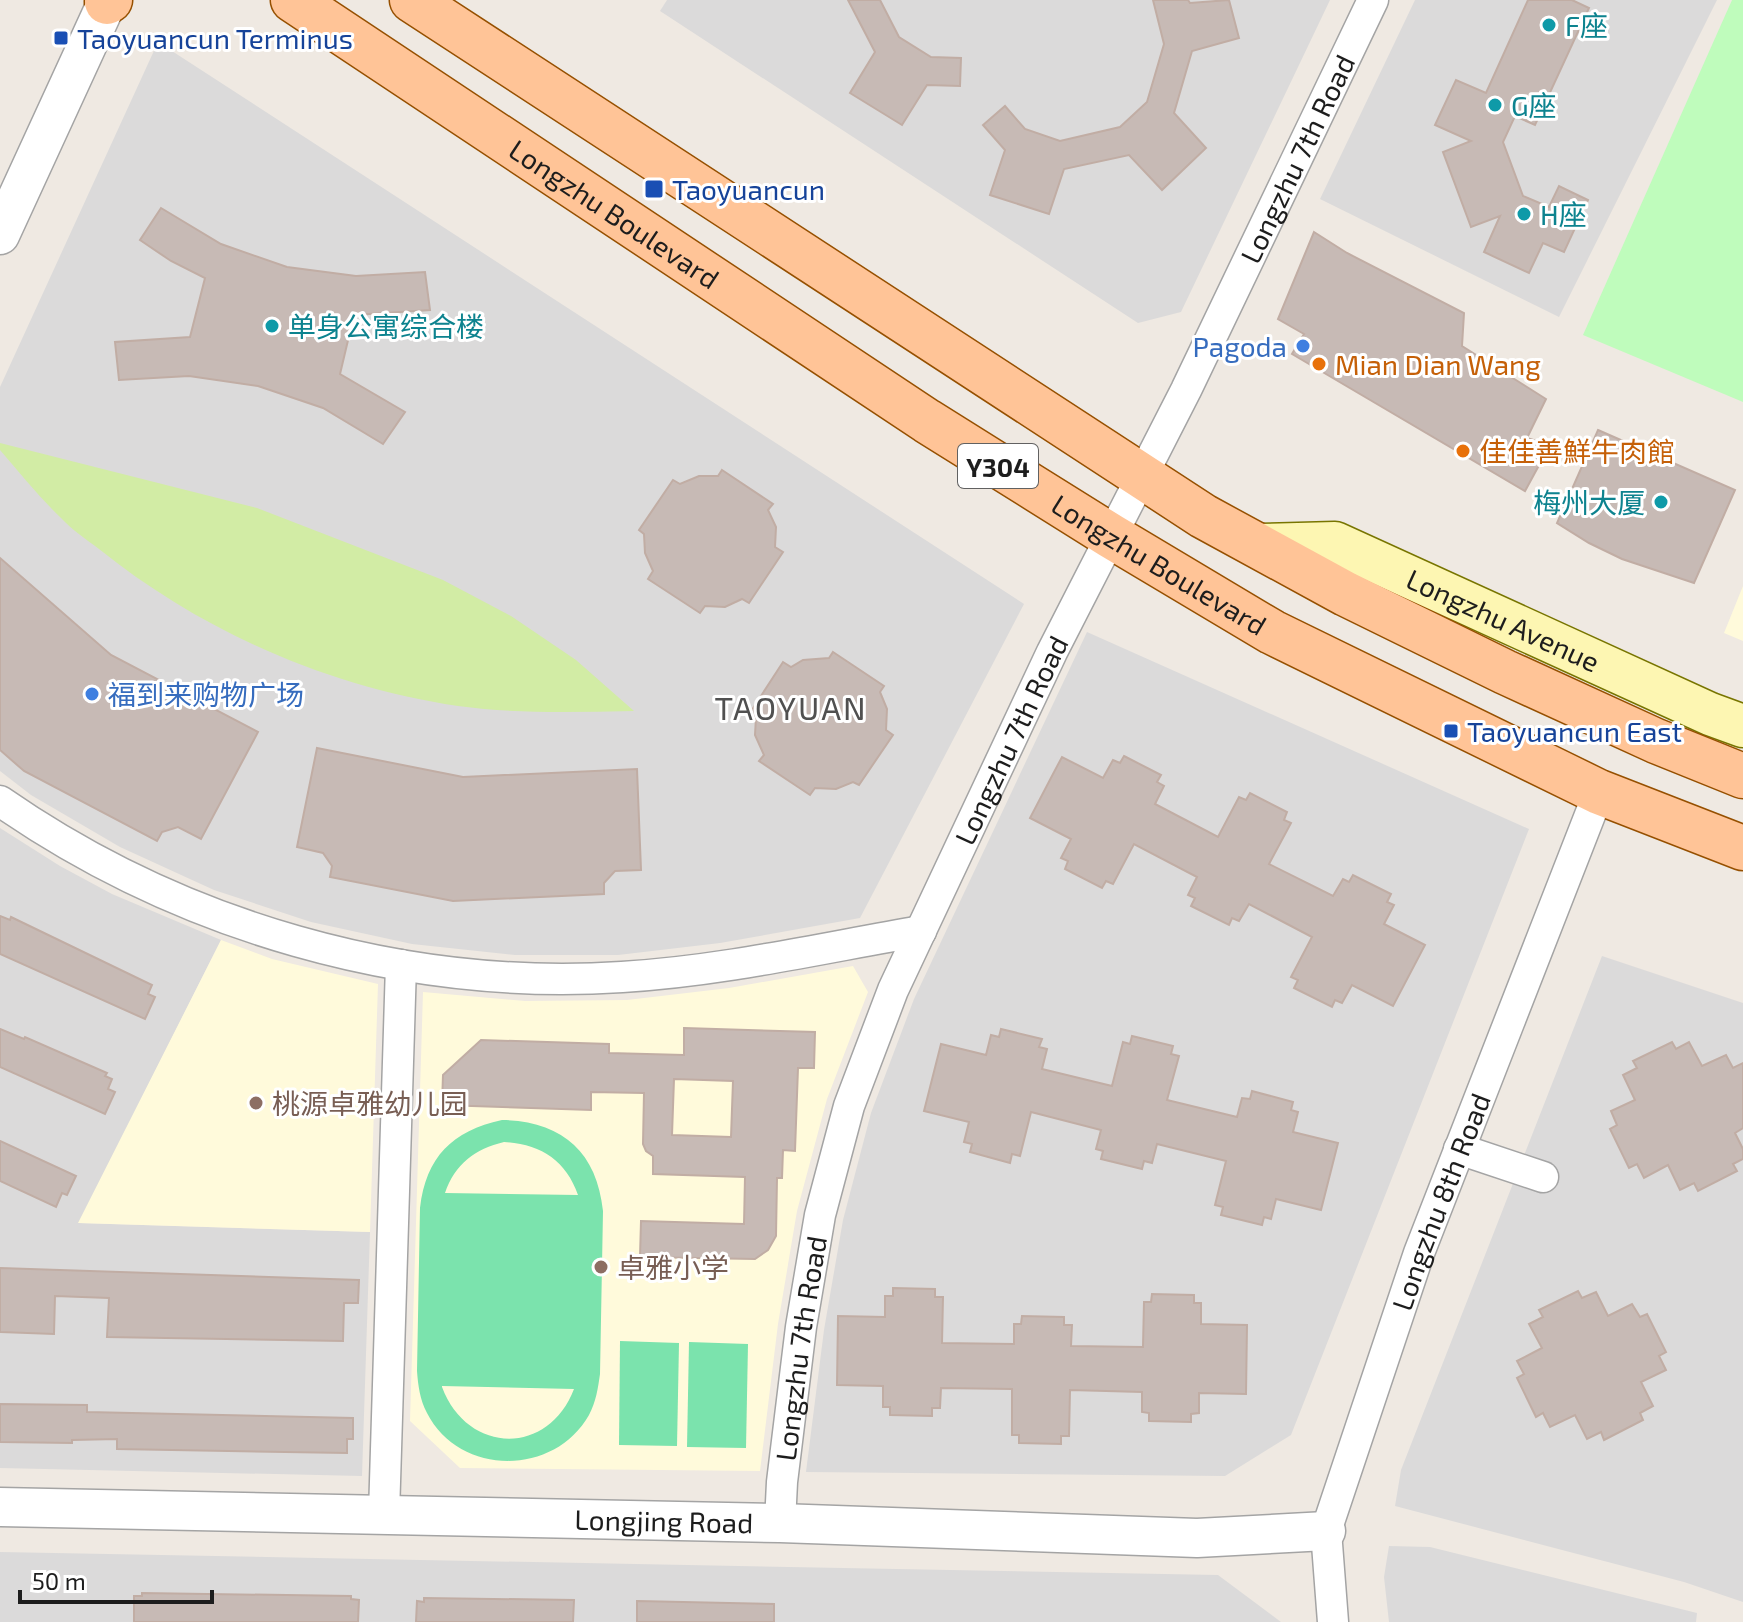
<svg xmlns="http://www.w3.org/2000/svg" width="1743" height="1622" font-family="'Exo 2','Noto Sans SC',sans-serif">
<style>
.residential{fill:#dbdada}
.education{fill:#fffadb}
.grass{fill:#d2eca5}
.park{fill:#bffcbc}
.pitch{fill:#7be3ad;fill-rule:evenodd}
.building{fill:#c7bab5;stroke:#c1ada4;stroke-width:2;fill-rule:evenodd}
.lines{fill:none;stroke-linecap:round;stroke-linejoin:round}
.minor-casing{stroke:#a4a4a4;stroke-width:33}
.tertiary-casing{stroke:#a4a4a4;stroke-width:41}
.secondary-casing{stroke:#787500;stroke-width:45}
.primary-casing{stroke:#965000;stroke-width:47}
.minor{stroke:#fff;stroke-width:30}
.tertiary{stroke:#fff;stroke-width:38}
.secondary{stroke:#fdf6b2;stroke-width:42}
.primary{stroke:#ffc497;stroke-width:44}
.culture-dot{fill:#0f9aa8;stroke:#fff;stroke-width:3}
.transit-dot{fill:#1a4fb4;stroke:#fff;stroke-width:3}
.shop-dot{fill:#3f7fe0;stroke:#fff;stroke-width:3}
.food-dot{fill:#e8710a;stroke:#fff;stroke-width:3}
.education-dot{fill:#8d6e63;stroke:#fff;stroke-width:3}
.labels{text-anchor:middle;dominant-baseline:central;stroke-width:6;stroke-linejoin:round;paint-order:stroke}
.shield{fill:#fff;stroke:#616161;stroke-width:2}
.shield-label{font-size:26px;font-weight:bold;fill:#1d1d1d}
.culture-label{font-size:28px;fill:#0d838f;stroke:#fff;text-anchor:start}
.transit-label{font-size:28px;fill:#164399;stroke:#fff;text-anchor:start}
.street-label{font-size:28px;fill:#1d1d1d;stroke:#fff}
.shop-label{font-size:28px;fill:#366cbe;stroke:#fff;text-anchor:end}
.food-label{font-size:28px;fill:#c56008;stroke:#fff;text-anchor:start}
.education-label{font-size:28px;fill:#785e54;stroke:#fff;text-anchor:start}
.quarter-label{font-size:32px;letter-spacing:2px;fill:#505050;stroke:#fff}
</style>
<rect width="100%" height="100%" fill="#efe9e2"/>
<!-- residential -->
<g class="residential">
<polygon points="667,0 1330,0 1181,312 1138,323 660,11"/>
<polygon points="1415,0 1717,0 1559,317 1320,199"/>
<polygon points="158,42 1024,604 860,918 720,943 618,955 515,955 412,944 311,922 214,890 120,847 31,795 0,771 0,387"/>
<polygon points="1087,632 1529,829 1291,1435 1225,1476 806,1472 824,1330 843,1220 871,1113 914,999"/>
<polygon points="0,828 60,866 112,894 221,940 79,1223 370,1232 362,1476 0,1468"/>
<polygon points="1602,956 1743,1003 1743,1602 1684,1582 1395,1506 1401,1470"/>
<polygon points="1389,1546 1430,1547 1697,1613 1696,1622 1389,1622 1384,1577"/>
<polygon points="0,1552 1218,1575 1281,1622 0,1622"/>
</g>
<!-- education -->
<g class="education">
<polygon points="1743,586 1743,641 1724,633"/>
<polygon points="221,940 272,959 378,984 370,1232 78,1223"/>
<polygon points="853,966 868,992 827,1099 797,1211 778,1324 760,1471 460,1468 410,1421 423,992 525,1001 627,1000 729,988"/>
</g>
<!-- grass -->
<path class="grass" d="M0 443 257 508 443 580 511 616 576 660 634 711C575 712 516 714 458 706 328 687 201 631 99 549 86 539 72 530 61 518 39 497 20 473 0 450Z"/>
<!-- park -->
<polygon class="park" points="1732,0 1743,0 1743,402 1583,335"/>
<!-- pitch -->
<g class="pitch">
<path d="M502 1120C561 1121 597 1151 603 1211L600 1374C598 1388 596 1402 589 1415 554 1477 459 1476 427 1413 420 1400 418 1385 417 1371L420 1208C426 1157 452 1131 502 1120ZM504 1142C540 1144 566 1160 578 1195L445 1193C455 1164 475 1149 504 1142ZM442 1387V1386L574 1389C548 1457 467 1454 442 1387Z"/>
<polygon points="620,1341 679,1343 677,1446 619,1445"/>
<polygon points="689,1342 748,1344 746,1448 687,1447"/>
</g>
<!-- building -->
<g class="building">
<polygon points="848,0 880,0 899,37 931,57 961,58 960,86 927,85 902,125 850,93 875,52"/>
<polygon points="1153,0 1188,0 1190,3 1229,0 1239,38 1192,51 1174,113 1206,148 1162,190 1129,155 1064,169 1049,214 990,195 1005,150 983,125 1005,106 1025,129 1060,141 1120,127 1147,102 1164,44"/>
<polygon points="1528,0 1572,0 1589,8 1535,125 1515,116 1503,142 1523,196 1549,207 1559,186 1588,200 1564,252 1543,243 1529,273 1484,252 1500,216 1471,227 1443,152 1471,141 1435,125 1456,80 1486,93"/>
<polygon points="161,208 221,244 287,267 356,276 425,272 430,310 354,315 340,374 405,412 383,444 323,408 258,386 189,376 119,380 115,342 190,337 205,278 171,261 140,240"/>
<polygon points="1314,232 1347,253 1464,313 1462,346 1546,399 1527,438 1550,445 1525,491 1292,354 1304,334 1278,319"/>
<polygon points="1598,430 1735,490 1694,583 1622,559 1589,543 1557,523"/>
<polygon points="722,470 773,504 768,510 776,527 775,547 783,552 749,603 742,599 725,607 705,606 700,613 648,579 653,571 645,553 644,534 639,530 673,480 680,484 699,476 718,476"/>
<polygon points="0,558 111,655 258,732 201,839 178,827 162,832 157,841 24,771 0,750"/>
<polygon points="833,652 884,686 880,692 887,709 886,730 893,735 859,785 853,782 836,789 815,788 810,795 759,761 764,755 755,735 756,717 750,713 783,662 791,667 803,660 829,658"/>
<polygon points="317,748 463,777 637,769 641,870 615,871 604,883 604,894 453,901 330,877 332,866 323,853 297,847"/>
<polygon points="1124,756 1161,775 1157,782 1164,786 1155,804 1218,837 1239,797 1246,800 1250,793 1287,812 1284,820 1291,823 1269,864 1333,896 1343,879 1349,882 1353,875 1391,894 1387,902 1394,905 1384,924 1425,945 1393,1006 1352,985 1342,1003 1335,1000 1332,1007 1294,988 1298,980 1291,977 1312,937 1249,904 1239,921 1232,918 1229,925 1191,906 1195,898 1188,895 1197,877 1134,844 1113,884 1106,881 1102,888 1065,869 1068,861 1061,858 1071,839 1030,818 1053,774 1062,757 1103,778 1113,760 1120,763"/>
<polygon points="0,916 10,920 11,917 152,985 148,994 155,997 145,1019 0,954"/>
<path d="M684 1028 815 1032 814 1068H798L795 1151 783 1150 782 1178H777L776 1236 768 1250 755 1259 640 1257 641 1221 744 1224 745 1177 653 1174V1156L646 1151 643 1144 644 1093 591 1092V1110L442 1105 443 1075 481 1040 609 1044V1053L684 1055ZM674 1079 733 1081 731 1137 672 1135Z"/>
<polygon points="0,1029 24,1039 25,1037 107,1073 105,1076 112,1079 108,1089 115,1092 105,1114 0,1067"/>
<polygon points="1001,1029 1042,1039 1039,1047 1047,1049 1042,1069 1112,1086 1123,1042 1130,1044 1132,1036 1173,1046 1171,1054 1179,1056 1167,1100 1237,1117 1242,1098 1250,1099 1252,1091 1293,1102 1291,1110 1298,1112 1293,1132 1338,1143 1321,1210 1276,1199 1271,1219 1264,1217 1262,1225 1221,1215 1223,1207 1215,1205 1226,1161 1157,1144 1152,1163 1144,1161 1142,1169 1101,1159 1103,1151 1096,1149 1101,1130 1031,1112 1020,1156 1012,1154 1010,1163 970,1152 972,1144 964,1142 969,1122 924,1111 941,1044 986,1055 991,1035 999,1037"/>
<polygon points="1672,1042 1676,1049 1689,1042 1702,1066 1726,1055 1733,1068 1743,1063 1743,1128 1735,1133 1743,1149 1743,1159 1733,1164 1737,1171 1698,1191 1694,1183 1680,1190 1668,1165 1644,1178 1637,1164 1629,1168 1610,1129 1617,1125 1611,1111 1635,1100 1623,1075 1637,1068 1633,1061"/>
<polygon points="0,1141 76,1176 67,1195 62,1193 56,1207 0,1181"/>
<polygon points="0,1268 359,1280 358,1303 344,1303 343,1341 107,1337 109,1298 55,1296 54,1334 0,1332"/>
<polygon points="893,1288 935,1289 935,1297 943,1297 942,1343 1014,1344 1014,1324 1021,1324 1022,1316 1064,1317 1064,1325 1072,1325 1071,1346 1143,1347 1144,1302 1151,1302 1152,1294 1194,1295 1194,1303 1201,1303 1201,1324 1247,1325 1246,1394 1199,1393 1199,1413 1191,1414 1191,1422 1149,1421 1149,1413 1142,1412 1142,1392 1070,1390 1069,1436 1061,1436 1061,1444 1019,1443 1019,1435 1012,1435 1012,1389 941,1388 940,1408 932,1408 932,1416 890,1415 890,1407 883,1407 883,1386 837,1385 838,1316 885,1317 885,1296 893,1296"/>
<polygon points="1578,1291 1582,1298 1596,1292 1608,1316 1632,1304 1640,1317 1647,1314 1666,1352 1659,1356 1666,1370 1641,1382 1653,1406 1640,1413 1643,1420 1604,1440 1601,1432 1587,1439 1575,1415 1550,1427 1543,1413 1536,1417 1517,1378 1524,1374 1517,1361 1542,1348 1529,1324 1543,1317 1539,1310"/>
<polygon points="0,1404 87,1405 87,1412 353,1418 353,1439 347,1439 347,1453 117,1449 117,1439 72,1440 72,1443 0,1442"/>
<polygon points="142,1593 351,1596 351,1599 359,1600 358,1622 134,1622 134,1596 142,1596"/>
<polygon points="424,1598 574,1600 573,1622 416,1622 417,1601 424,1602"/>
<polygon points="637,1601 774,1604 774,1622 637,1622"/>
</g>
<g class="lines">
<!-- minor casing -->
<g class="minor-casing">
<g id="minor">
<path d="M0 801C180 926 403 991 622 977 723 971 822 948 921 931"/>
<polyline points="1459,1149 1543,1177"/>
<polyline points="384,1514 401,965"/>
<path id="s1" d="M780 1523 782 1482 801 1327 820 1215 849 1106 893 990 1052 652 1186 390 1373 0"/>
<path id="s2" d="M1333 1622 1326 1531 1419 1253 1599 792"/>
</g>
</g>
<!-- tertiary casing -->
<g class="tertiary-casing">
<g id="tertiary">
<polyline points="0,235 108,0"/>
<path id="s3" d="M0 1507 780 1523 1197 1538 1326 1531"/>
</g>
</g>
<!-- secondary casing -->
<g class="secondary-casing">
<g id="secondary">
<path id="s4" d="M1258 545 1335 543 1710 714 1743 726"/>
</g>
</g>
<!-- primary casing -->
<g class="primary-casing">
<g id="primary">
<path id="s5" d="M293 0 927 421 1111 536 1272 632 1599 792 1743 848"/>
<polyline points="412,0 1203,516 1346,594 1505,672 1656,741 1743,776"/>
<polyline points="107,2 110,0"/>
</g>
</g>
<!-- minor -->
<use href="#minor" class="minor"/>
<!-- tertiary -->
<use href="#tertiary" class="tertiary"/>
<!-- secondary -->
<use href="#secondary" class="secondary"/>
<!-- primary -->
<use href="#primary" class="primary"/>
</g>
<!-- markers -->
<g class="culture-dot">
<circle cx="1549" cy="25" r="8"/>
<circle cx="1495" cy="105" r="8"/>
<circle cx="1524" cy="214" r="8"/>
<circle cx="272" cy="326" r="8"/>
<circle cx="1661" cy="502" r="8"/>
</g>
<g class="transit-dot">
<rect x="53" y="30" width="16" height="16" rx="4"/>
<rect x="644" y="179" width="20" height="20" rx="4"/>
<rect x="1443" y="723" width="16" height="16" rx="4"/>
</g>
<g class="shop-dot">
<circle cx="1303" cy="346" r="8"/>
<circle cx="92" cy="694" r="8"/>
</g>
<g class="food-dot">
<circle cx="1319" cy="364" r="8"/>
<circle cx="1463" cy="451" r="8"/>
</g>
<g class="education-dot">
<circle cx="256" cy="1103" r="8"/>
<circle cx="601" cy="1267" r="8"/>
</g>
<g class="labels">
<!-- shield labels -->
<rect class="shield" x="958" y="444" width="80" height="44" rx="6"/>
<g class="shield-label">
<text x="998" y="466">Y304</text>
</g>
<!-- culture labels -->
<g class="culture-label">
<text x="1565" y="25">F座</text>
<text x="1511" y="105">G座</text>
<text x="1540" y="214">H座</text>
<text x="288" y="326">单身公寓综合楼</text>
<text x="1645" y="502" text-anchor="end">梅州大厦</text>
</g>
<!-- transit labels -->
<g class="transit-label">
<text x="77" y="38">Taoyuancun Terminus</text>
<text x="672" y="189">Taoyuancun</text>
<text x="1467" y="731">Taoyuancun East</text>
</g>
<!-- street labels -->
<g class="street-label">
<text stroke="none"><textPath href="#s1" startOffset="1472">Longzhu 7th Road</textPath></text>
<text stroke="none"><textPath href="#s5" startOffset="386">Longzhu Boulevard</textPath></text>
<text stroke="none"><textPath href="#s5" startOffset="1034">Longzhu Boulevard</textPath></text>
<text stroke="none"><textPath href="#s4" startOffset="262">Longzhu Avenue</textPath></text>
<text stroke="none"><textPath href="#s1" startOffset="824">Longzhu 7th Road</textPath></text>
<text stroke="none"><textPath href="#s2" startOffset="440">Longzhu 8th Road</textPath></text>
<text stroke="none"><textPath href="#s1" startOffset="176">Longzhu 7th Road</textPath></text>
<text stroke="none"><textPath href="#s3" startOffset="664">Longjing Road</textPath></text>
</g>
<!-- shop labels -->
<g class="shop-label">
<text x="1287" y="346">Pagoda</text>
<text x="108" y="694" text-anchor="start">福到来购物广场</text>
</g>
<!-- food labels -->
<g class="food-label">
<text x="1335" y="364">Mian Dian Wang</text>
<text x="1479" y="451">佳佳善鮮牛肉館</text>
</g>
<!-- education labels -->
<g class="education-label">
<text x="272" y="1103">桃源卓雅幼儿园</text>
<text x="617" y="1267">卓雅小学</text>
</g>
<!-- quarter labels -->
<g class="quarter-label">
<text x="791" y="707">TAOYUAN</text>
</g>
</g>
<!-- scale -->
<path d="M20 1590v12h192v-12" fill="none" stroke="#1d1d1d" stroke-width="4"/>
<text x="32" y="1590" font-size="24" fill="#1d1d1d" stroke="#ffffff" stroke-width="6" paint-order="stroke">50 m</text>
</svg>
